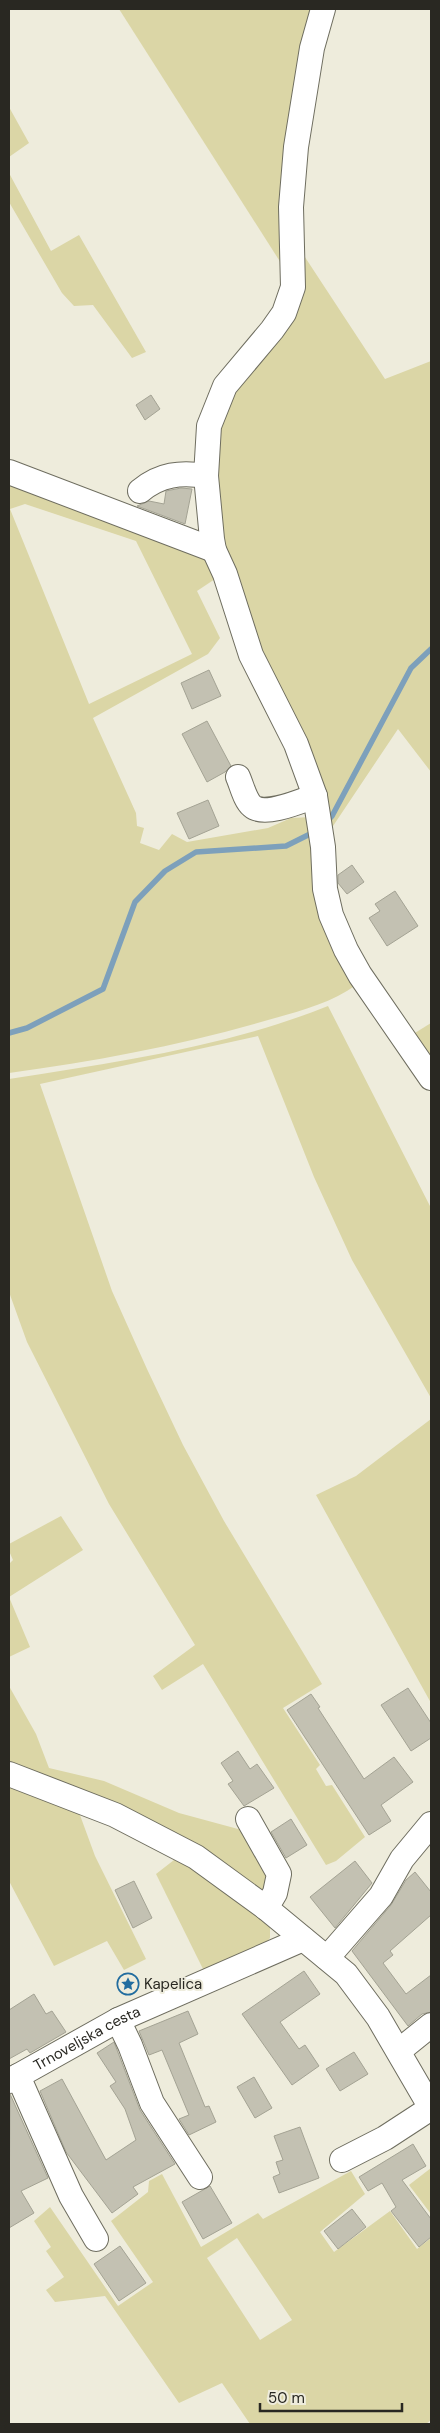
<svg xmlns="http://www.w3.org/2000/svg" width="440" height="2433" font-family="'DM Sans',sans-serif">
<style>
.green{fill:#dbd6a6;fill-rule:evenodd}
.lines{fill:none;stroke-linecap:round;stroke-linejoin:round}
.stream{stroke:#7da0bb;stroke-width:5.5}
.building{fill:#c3c1b2;stroke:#a4a394}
.minor-casing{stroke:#6e6d5f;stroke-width:26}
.minor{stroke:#fff;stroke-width:24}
.labels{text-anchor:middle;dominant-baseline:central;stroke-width:4;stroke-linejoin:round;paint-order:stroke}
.poi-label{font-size:15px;fill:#292822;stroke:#eeecdc;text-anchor:start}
.street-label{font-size:15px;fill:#292822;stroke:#eeecdc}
</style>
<rect width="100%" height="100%" fill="#eeecdc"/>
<!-- green -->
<g class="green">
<polygon points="119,9 316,9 286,271"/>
<polygon points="9,107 29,143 9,157"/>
<polygon points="9,173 51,251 79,235 146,352 132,358 93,305 74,306 62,293 9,202"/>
<polygon points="297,245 385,379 431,361 431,772 398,729 329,832 292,725 217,542 217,412 277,333"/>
<path d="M9 477 199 551 221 575 197 591 220 638 208 654 93 718 136 813 137 826 144 828 140 843 159 850 172 834 187 842 268 828 291 818 312 817 356 985C332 1003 297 1012 268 1020 184 1045 96 1061 9 1073ZM25 504 136 541 192 654 89 704 10 509Z"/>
<path d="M328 1006 431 1208V1398L352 1260 314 1177 258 1036 40 1084 112 1291 147 1369 183 1445 224 1521 322 1684 283 1708 320 1765 316 1769 326 1786 332 1785 365 1837 336 1861 326 1865 203 1664 162 1690 153 1676 195 1645 109 1504 27 1342 9 1292V1079C116 1062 226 1047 328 1006Z"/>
<polygon points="431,1023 431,1069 410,1036"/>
<polygon points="431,1419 430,1431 431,1703 316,1495 356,1476"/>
<polygon points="61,1516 83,1550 9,1597 30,1647 9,1657 9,1564 13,1560 9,1551 9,1544"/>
<polygon points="9,1686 36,1734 49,1768 104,1781 179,1813 238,1829 245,1824 276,1876 266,1893 204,1849 122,1805 9,1766"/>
<polygon points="9,1785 77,1807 95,1856 146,1959 124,1970 107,1941 54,1966 9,1881"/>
<polygon points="179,1859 265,1920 270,1927 270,1938 264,1945 204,1971 156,1874 174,1860"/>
<polygon points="431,2168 431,2214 409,2185"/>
<path d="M351 2171 365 2194 320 2232 334 2252 390 2211 417 2249 431 2238V2420L426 2424H250L222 2383 179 2403 105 2296 55 2302 46 2290 64 2277 46 2251 51 2247 34 2221 50 2207 118 2306 153 2282 111 2221 148 2192 149 2181 162 2174 201 2247 258 2213 263 2219ZM237 2238 292 2320 260 2340 207 2258Z"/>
</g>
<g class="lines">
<!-- stream -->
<g class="stream">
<polyline points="325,824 332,816 411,668 431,649"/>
<polyline points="9,1033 27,1028 103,989 135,902 165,871 196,852 286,846 314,832"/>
</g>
</g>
<!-- building -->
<g class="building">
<polygon points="151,395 160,409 145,420 136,405"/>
<polygon points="181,488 192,489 185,524 137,506 149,501 164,504 166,491"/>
<polygon points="209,670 221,696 192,709 181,683"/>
<polygon points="207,721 231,766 225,772 207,782 182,734"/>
<polygon points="208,800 219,826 189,839 177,813"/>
<polygon points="352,865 364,882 347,894 338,883 338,875"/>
<polygon points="395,891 418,926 387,946 369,918 380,911 375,904"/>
<polygon points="408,1688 431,1723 431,1738 411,1751 381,1705"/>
<polygon points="311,1694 320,1707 318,1708 364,1779 394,1757 413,1782 381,1805 391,1821 369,1835 287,1710"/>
<polygon points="238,1751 250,1769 257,1764 274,1788 244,1806 228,1784 233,1781 221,1763"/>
<polygon points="291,1819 307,1845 286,1858 271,1832"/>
<polygon points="355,1861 372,1883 335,1928 310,1897"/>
<polygon points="415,1872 431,1892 431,1915 390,1951 393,1955 383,1963 406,1994 431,1975 431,2012 422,2014 408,2026 352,1951 391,1905 406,1880"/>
<polygon points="134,1881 152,1918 133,1928 115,1890"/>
<polygon points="304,1971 320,1994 280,2022 299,2049 305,2045 319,2066 292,2085 242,2014"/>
<polygon points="34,1994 46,2014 52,2011 66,2032 30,2053 27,2049 9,2059 9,2010"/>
<polygon points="188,2011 198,2034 179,2043 205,2107 209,2106 216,2122 189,2135 179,2119 189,2115 162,2050 149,2055 139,2031"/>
<polygon points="114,2042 140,2110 175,2164 133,2187 138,2194 112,2213 66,2152 40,2091 62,2079 106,2160 136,2140 125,2109 110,2086 116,2082 97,2053"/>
<polygon points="354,2052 368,2074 340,2091 326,2069"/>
<polygon points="254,2077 272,2108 255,2118 237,2087"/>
<polygon points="10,2094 48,2178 21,2191 34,2213 9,2228"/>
<polygon points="300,2127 319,2178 279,2193 273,2177 280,2174 276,2162 283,2160 274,2136"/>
<polygon points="413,2144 426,2166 402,2180 431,2219 431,2237 419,2247 391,2211 396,2207 382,2183 368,2191 359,2177"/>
<polygon points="210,2186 232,2223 203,2239 182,2202"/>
<polygon points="352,2209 366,2227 338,2249 324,2231"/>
<polygon points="120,2246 146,2283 119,2301 94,2264"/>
</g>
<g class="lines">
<!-- minor casing -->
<g class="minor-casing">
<g id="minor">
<polyline points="323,9 312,48 296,147 291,207 293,287 284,313 272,330 225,386 209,426 206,476 212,539 214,550 225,574 251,655 296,744 315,796 323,847 325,889 331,915 346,950 360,975 431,1078"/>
<polyline points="9,472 214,550"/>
<path d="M140 491C160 474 181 472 206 476"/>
<path d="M238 777C242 786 245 800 252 806 264 817 301 801 315 796"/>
<polyline points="9,1774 115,1815 196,1857 266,1908 346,1974 378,2017 431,2108"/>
<polyline points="248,1819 279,1874 275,1893 266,1908"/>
<polyline points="327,1958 381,1896 402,1859 431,1824"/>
<polyline points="118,2020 130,2045 152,2103 200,2177"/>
<polyline points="400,2050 431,2025"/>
<polyline points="18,2076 71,2196 96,2239"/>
<path id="s1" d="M9 2081 118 2020 303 1939"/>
<polyline points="342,2160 385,2138 431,2108"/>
</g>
</g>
<!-- minor -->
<use href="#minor" class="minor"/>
</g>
<!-- icons -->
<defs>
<g id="sight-ring" transform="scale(1.125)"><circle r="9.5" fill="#eeecdc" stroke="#216c9f" stroke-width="1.5"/><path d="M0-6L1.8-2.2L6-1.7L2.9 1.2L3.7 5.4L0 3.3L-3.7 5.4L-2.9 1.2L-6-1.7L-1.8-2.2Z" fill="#216c9f"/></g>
</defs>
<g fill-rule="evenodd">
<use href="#sight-ring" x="128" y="1984"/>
</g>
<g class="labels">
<!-- poi labels -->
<g class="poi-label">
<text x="144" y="1984">Kapelica</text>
</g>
<!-- street labels -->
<g class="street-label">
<text stroke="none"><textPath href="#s1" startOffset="89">Trnoveljska cesta</textPath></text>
</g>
</g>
<!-- border -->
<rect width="440" height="2433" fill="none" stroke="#292822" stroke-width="20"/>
<!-- scale -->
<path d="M260 2403v8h142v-8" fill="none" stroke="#292822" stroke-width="2.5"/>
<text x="268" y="2403" font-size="15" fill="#292822" stroke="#eeecdc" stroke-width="4" paint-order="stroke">50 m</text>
</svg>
